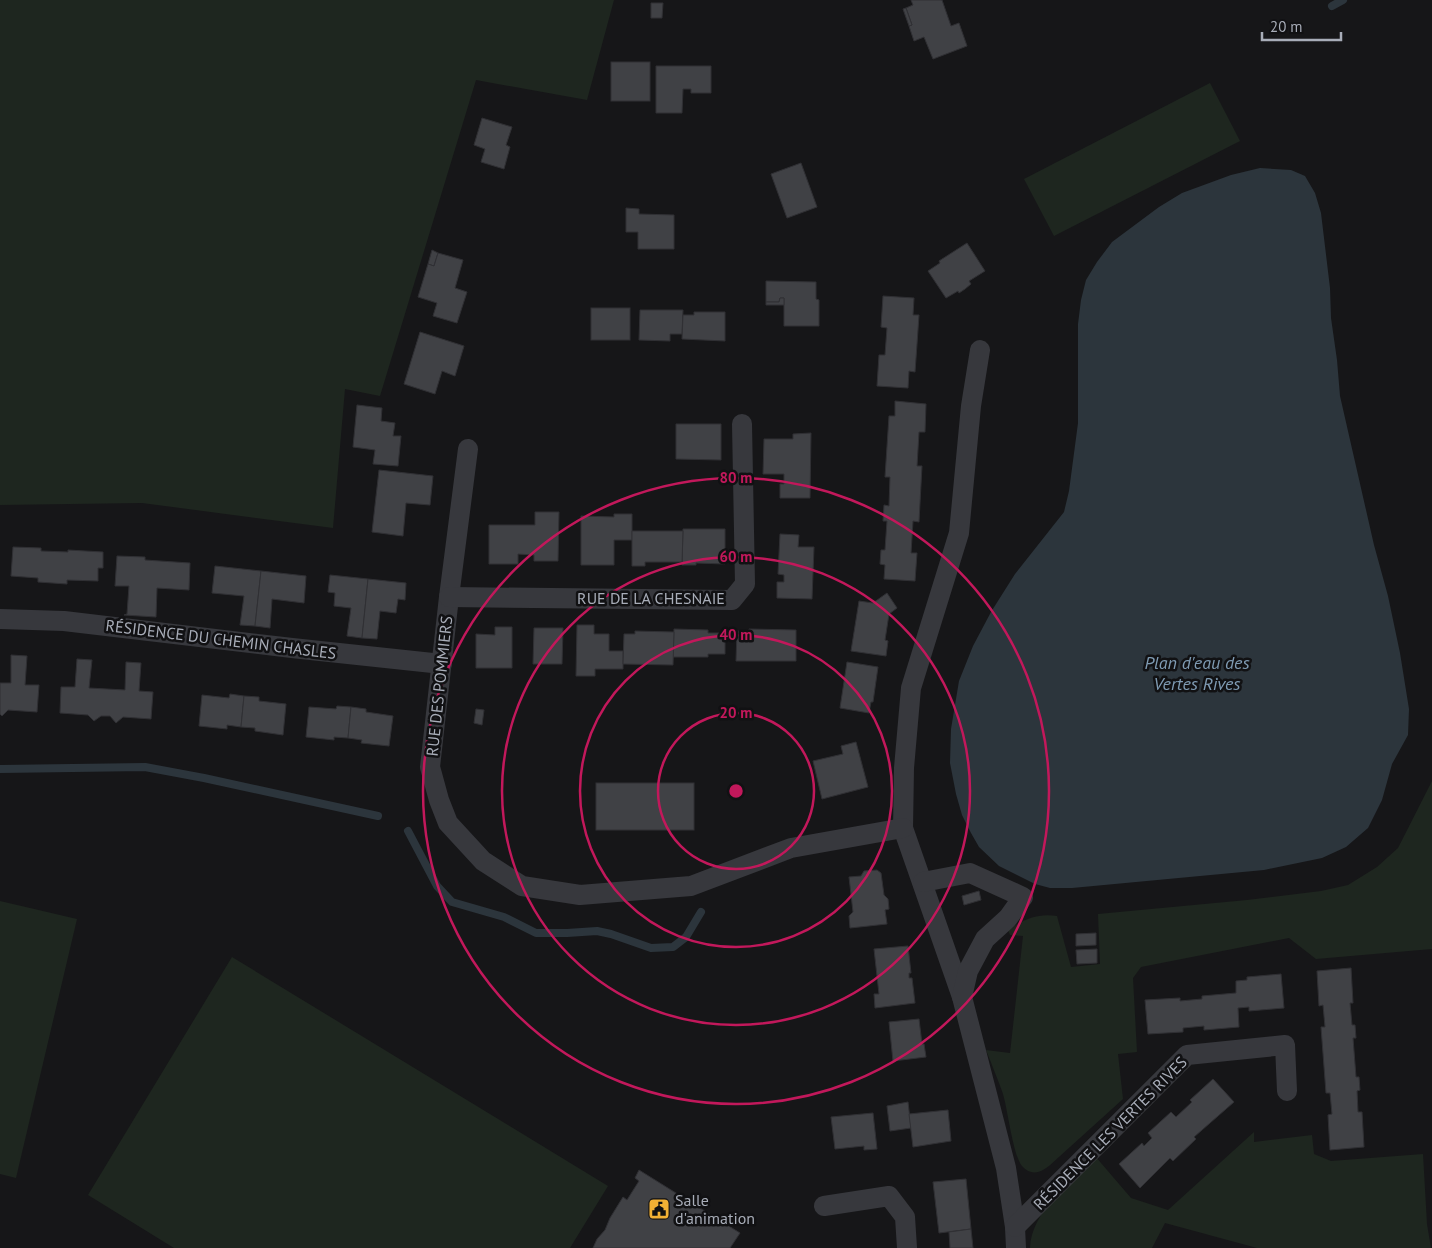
<svg xmlns="http://www.w3.org/2000/svg" width="1432" height="1248" font-family="'PT Sans',sans-serif">
<style>
.green{fill:#1e261f}
.water{fill:#2c353c}
.lines{fill:none;stroke-linecap:round;stroke-linejoin:round}
.stream{stroke:#2c353c;stroke-width:8}
.building{fill:#404145;stroke:#303034}
.minor{stroke:#37383d;stroke-width:20}
.ring{fill:none;stroke:#c2185b;stroke-width:2.5}
.labels{text-anchor:middle;dominant-baseline:central;stroke-width:5;stroke-linejoin:round;paint-order:stroke}
.street-label{font-size:16px;fill:#a8adb8;stroke:#111113}
.poi-label{font-size:16px;fill:#a8adb8;stroke:#111113;text-anchor:start}
.water-label{font-size:18px;font-style:italic;fill:#7f9bb3;stroke:#111113}
.centre{fill:#c2185b;stroke:#111113;stroke-width:2.5}
.ring-label{font-size:15px;text-anchor:middle;font-weight:bold;fill:#c2185b;stroke:#111113;stroke-width:5;stroke-linejoin:round;paint-order:stroke}
</style>
<rect width="100%" height="100%" fill="#161618"/>
<!-- green -->
<g class="green">
<polygon points="0,0 614,0 587,100 476,80 380,396 345,389 333,528 142,503 0,505"/>
<polygon points="1210,83 1240,141 1054,236 1024,179"/>
<path d="M1432 781V949L1316 959 1289 938 1141 967 1133 978 1137 1052 1118 1054 1123 1099 1049 1166C1040 1173 1031 1176 1022 1166 1013 1155 1008 1111 1003 1094 998 1080 992 1065 986 1050L1010 1053 1023 936 1010 935 1008 930C1024 919 1038 913 1057 916L1071 967 1100 964 1098 914 1247 900 1321 891 1348 885 1377 867 1398 848Z"/>
<polygon points="0,901 77,919 16,1178 0,1174"/>
<polygon points="232,957 608,1186 570,1248 174,1248 88,1195"/>
<path d="M1254 1132V1142L1312 1135 1314 1154 1331 1161 1423 1154 1427 1224 1431 1248H1257L1165 1223 1152 1248H1030C1031 1212 1072 1180 1095 1156L1131 1198 1168 1210Z"/>
</g>
<!-- water -->
<polygon class="water" points="1260,168 1291,170 1305,176 1315,193 1321,213 1330,288 1331,318 1337,360 1340,396 1374,545 1388,596 1400,653 1409,709 1408,735 1392,764 1382,800 1368,828 1346,847 1322,858 1264,870 1072,888 1050,888 1035,884 999,866 979,847 971,833 962,815 956,794 950,763 951,729 959,681 973,646 991,612 1015,574 1064,512 1069,491 1078,423 1078,324 1081,300 1086,280 1097,262 1112,242 1159,207 1182,193 1231,175"/>
<g class="lines">
<!-- stream -->
<g class="stream">
<polyline points="1332,6 1343,0"/>
<polyline points="0,769 145,767 204,778 378,816"/>
<polyline points="408,831 437,886 452,902 504,917 536,933 567,933 597,931 611,934 651,948 673,947 686,937 701,912"/>
</g>
</g>
<!-- building -->
<g class="building">
<polygon points="911,0 942,0 951,26 959,23 967,46 933,59 924,37 914,41 909,26 912,25 906,8 913,5"/>
<polygon points="651,3 663,3 662,18 651,18"/>
<polygon points="906,8 912,25 909,26 903,9"/>
<rect x="611" y="62" width="39" height="39"/>
<polygon points="656,66 711,66 711,93 691,93 691,89 683,89 682,113 656,113"/>
<polygon points="482,118 512,127 506,145 510,147 504,169 481,162 485,149 474,145"/>
<polygon points="801,163 817,207 787,218 771,174"/>
<polygon points="626,208 639,209 639,214 674,215 674,249 638,249 638,232 626,232"/>
<polygon points="967,243 985,271 969,281 971,284 965,289 959,293 958,291 946,298 928,271 940,263 939,261"/>
<polygon points="432,250 438,253 434,266 428,264"/>
<polygon points="438,253 463,260 455,288 467,292 457,323 433,316 437,303 418,297 428,264 434,266"/>
<polygon points="766,281 816,282 816,299 819,300 819,326 784,326 784,298 780,298 779,302 766,302"/>
<polygon points="883,296 914,298 913,315 919,315 917,344 915,372 909,371 908,388 877,386 879,355 885,355 887,328 881,327"/>
<polygon points="780,298 784,298 784,305 766,305 766,302 779,302"/>
<rect x="591" y="308" width="39" height="32"/>
<polygon points="640,310 683,310 682,334 670,334 670,341 639,340"/>
<polygon points="694,312 725,312 725,341 682,339 683,315 694,315"/>
<polygon points="420,332 464,346 455,376 442,371 435,394 404,384"/>
<polygon points="895,401 926,404 925,432 919,432 917,466 922,466 919,522 913,521 911,553 917,553 915,581 884,579 885,565 880,564 881,550 885,550 887,521 883,521 884,505 889,506 890,477 885,477 889,416 895,416"/>
<polygon points="357,405 382,408 381,421 395,423 393,436 401,436 398,466 373,464 375,450 353,447"/>
<polygon points="676,424 721,424 721,460 676,459"/>
<polygon points="811,433 810,498 780,498 780,484 784,484 784,474 763,474 764,439 793,439 793,434"/>
<polygon points="379,470 433,476 430,505 406,503 403,536 372,532"/>
<polygon points="535,512 559,512 558,561 534,561 534,555 518,554 518,564 489,564 489,525 535,525"/>
<polygon points="614,514 632,514 632,540 614,540 614,565 581,565 581,516 614,517"/>
<polygon points="683,529 725,529 725,564 696,563 696,565 682,565"/>
<polygon points="632,531 683,531 682,562 645,562 645,566 632,566"/>
<polygon points="780,534 799,535 798,547 814,547 812,599 777,598 777,582 784,582 784,575 778,574"/>
<polygon points="13,547 41,548 41,551 68,552 68,550 103,552 103,568 98,568 98,581 67,580 67,584 38,582 38,578 11,576"/>
<polygon points="117,556 145,557 145,560 190,563 189,590 157,588 156,617 124,615 127,614 129,586 115,586"/>
<polygon points="215,566 261,571 255,626 240,625 244,596 212,593"/>
<polygon points="261,571 306,576 304,603 272,599 270,628 255,626"/>
<polygon points="330,575 368,579 362,638 347,636 351,608 334,606 335,593 328,592"/>
<polygon points="368,579 406,583 405,600 398,599 396,613 380,611 377,639 362,638"/>
<polygon points="887,593 897,608 889,614 885,640 888,641 886,656 851,651 859,601 873,603"/>
<polygon points="577,625 594,625 594,634 609,634 609,651 623,651 623,669 595,669 595,676 576,676"/>
<polygon points="495,627 512,627 512,668 476,668 476,634 495,635"/>
<polygon points="534,628 563,628 562,664 533,664"/>
<polygon points="674,629 708,630 708,633 725,633 725,654 708,654 708,657 673,657"/>
<polygon points="749,629 796,630 796,661 736,661 737,631 749,632"/>
<polygon points="635,631 674,632 673,665 623,664 624,634 635,634"/>
<polygon points="11,655 27,656 25,685 39,685 37,712 8,710 2,716 0,714 0,683 11,683"/>
<polygon points="77,659 92,660 89,688 125,690 126,662 141,663 139,691 153,692 151,719 123,717 116,723 110,716 101,716 94,721 88,715 60,713 61,687 75,687"/>
<polygon points="847,662 878,667 873,702 871,702 869,713 840,708"/>
<polygon points="230,694 244,696 241,727 227,725 227,729 199,726 202,695 229,698"/>
<polygon points="244,696 259,697 259,701 286,704 283,735 255,731 255,728 241,727"/>
<polygon points="337,706 351,707 348,738 334,737 334,740 306,737 309,707 336,709"/>
<polygon points="351,707 366,709 366,712 393,716 389,746 361,743 362,740 348,738"/>
<polygon points="476,709 484,710 482,725 474,723"/>
<polygon points="856,742 868,787 822,799 813,761 843,754 841,746"/>
<rect x="596" y="783" width="98" height="47"/>
<polygon points="877,870 881,873 884,895 888,899 889,909 885,910 887,924 850,928 849,916 853,912 849,877 861,876 864,871"/>
<polygon points="979,891 981,900 964,905 962,896"/>
<polygon points="1096,933 1096,945 1076,946 1076,934"/>
<polygon points="908,946 911,973 909,973 909,978 912,978 915,1003 875,1008 874,994 879,994 874,949"/>
<polygon points="1097,949 1097,963 1077,964 1076,950"/>
<polygon points="1351,968 1353,1003 1350,1003 1352,1025 1355,1025 1356,1038 1353,1038 1356,1077 1359,1077 1360,1090 1357,1091 1358,1112 1362,1112 1364,1147 1330,1150 1328,1115 1332,1114 1330,1093 1326,1093 1321,1027 1325,1027 1323,1005 1319,1006 1317,971"/>
<polygon points="1281,974 1284,1008 1249,1011 1249,1007 1238,1008 1239,1027 1204,1030 1204,1026 1183,1028 1183,1032 1148,1034 1145,1000 1180,998 1180,1001 1202,999 1202,996 1236,993 1236,981 1247,980 1247,977"/>
<polygon points="919,1019 922,1044 924,1044 926,1057 893,1061 889,1022"/>
<polygon points="1213,1079 1234,1102 1194,1137 1196,1139 1173,1161 1170,1158 1140,1188 1119,1164 1142,1143 1144,1146 1152,1138 1148,1133 1171,1112 1176,1117 1192,1102 1190,1100"/>
<polygon points="908,1102 911,1128 890,1131 887,1106"/>
<polygon points="948,1110 951,1141 913,1147 909,1114"/>
<polygon points="873,1113 877,1149 864,1150 864,1146 835,1149 831,1117"/>
<polygon points="639,1170 740,1233 730,1248 593,1248 597,1239 605,1230 610,1218 623,1197 627,1200 639,1181 635,1178"/>
<polygon points="966,1179 971,1229 939,1233 933,1182"/>
<polygon points="971,1229 973,1248 950,1248 949,1232"/>
</g>
<g class="lines">
<!-- minor -->
<g class="minor">
<polyline points="980,350 971,406 959,533 911,688 904,768 903,828 962,997 1006,1168 1015,1227 1016,1248"/>
<polyline points="468,449 449,597 430,767 439,800 448,823 483,861 522,886 580,895 691,886 791,848 903,828"/>
<polyline points="449,597 732,600 745,584 742,424"/>
<polyline points="0,619 64,621 292,648 442,664"/>
<polyline points="923,882 970,873 1023,897 1008,918 985,939 968,971 962,997"/>
<polyline points="824,1206 889,1196 905,1217 907,1248"/>
<polyline points="1015,1227 1187,1055 1285,1045 1287,1091"/>
</g>
</g>
<!-- distance rings -->
<g class="ring">
<circle cx="736" cy="791" r="78"/>
<circle cx="736" cy="791" r="156"/>
<circle cx="736" cy="791" r="234"/>
<circle cx="736" cy="791" r="313"/>
</g>
<!-- icons -->
<defs>
<g id="civic-square" transform="scale(1.125)"><rect x="-9" y="-9" width="18" height="18" rx="4" fill="#f2b134" stroke="#111113"/><path d="M-.6-6.5H3V-4.5H.6V-3L4-1V1h2V6H-6V1h2V-1L-.6-3ZM-1.2 2.5V6h2.4V2.5Z" fill="#111"/></g>
</defs>
<g fill-rule="evenodd">
<use href="#civic-square" x="659" y="1209"/>
</g>
<g class="labels">
<!-- street labels -->
<g class="street-label">
<text x="651" y="598">RUE DE LA CHESNAIE</text>
<text transform="translate(221 639) rotate(7)">RÉSIDENCE DU CHEMIN CHASLES</text>
<text transform="translate(439 686) rotate(-84)">RUE DES POMMIERS</text>
<text transform="translate(1110 1133) rotate(-45)">RÉSIDENCE LES VERTES RIVES</text>
</g>
<!-- poi labels -->
<g class="poi-label">
<text x="675" y="1200">Salle<tspan x="675" dy="18">d'animation</tspan></text>
</g>
<!-- water labels -->
<g class="water-label">
<text x="1197" y="662">Plan d'eau des<tspan x="1197" dy="21">Vertes Rives</tspan></text>
</g>
</g>
<circle cx="736" cy="791" r="8" class="centre"/>
<g class="ring-label">
<text x="736" y="483">80 m</text>
<text x="736" y="562">60 m</text>
<text x="736" y="640">40 m</text>
<text x="736" y="718">20 m</text>
</g>
<!-- scale -->
<path d="M1262 32v8h79v-8" fill="none" stroke="#a8adb8" stroke-width="2.5"/>
<text x="1270" y="32" font-size="15" fill="#a8adb8" stroke="#111113" stroke-width="4" paint-order="stroke">20 m</text>
</svg>
